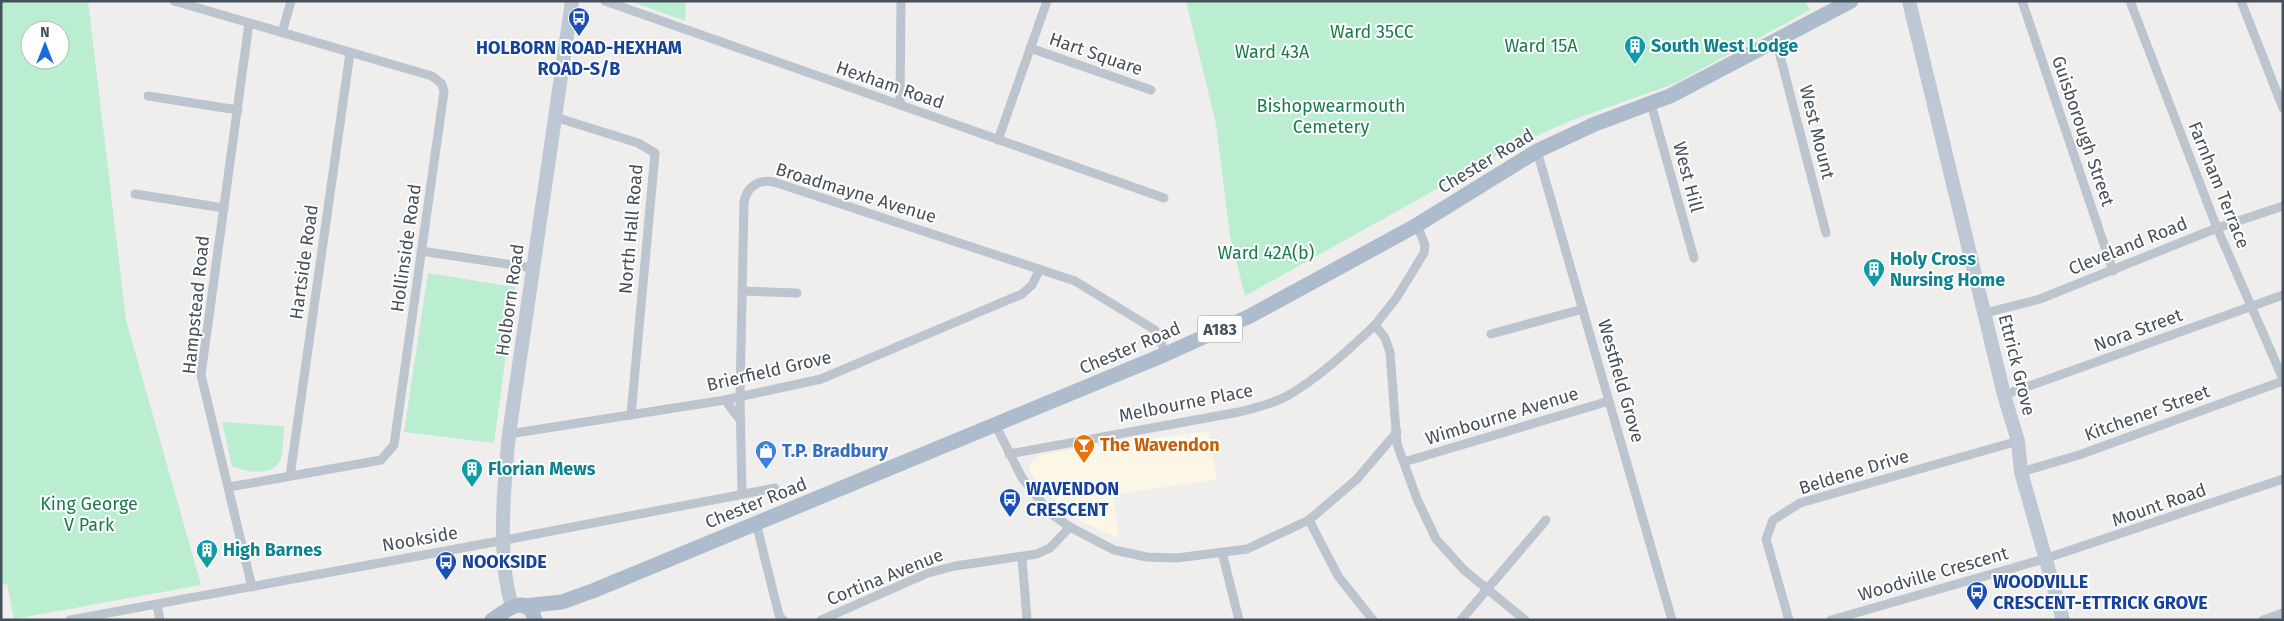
<svg xmlns="http://www.w3.org/2000/svg" width="2284" height="621" font-family="'Fira Sans',sans-serif">
<style>
.commercial{fill:#fcf6e6}
.green{fill:#bbeed0;fill-rule:evenodd}
.lines{fill:none;stroke-linecap:round;stroke-linejoin:round}
.street{stroke:#bcc4cd;stroke-width:9}
.secondary{stroke:#bec8d5;stroke-width:14}
.primary{stroke:#adbccd;stroke-width:15}
.labels{text-anchor:middle;dominant-baseline:central;stroke-width:4;stroke-linejoin:round;paint-order:stroke}
.shield{fill:#fff;stroke:#7e848c;stroke-width:1}
.shield-label{font-size:16px;font-weight:bold;fill:#46505b}
.park-label{font-size:18px;fill:#177c4c;stroke:#fff}
.culture-label{font-size:18px;font-weight:bold;fill:#0d838f;stroke:#fff;text-anchor:start}
.transit-label{font-size:18px;font-weight:bold;fill:#164399;stroke:#fff;text-anchor:start}
.street-label{font-size:18px;fill:#46505b;stroke:#fff}
.food-label{font-size:18px;font-weight:bold;fill:#c56008;stroke:#fff;text-anchor:start}
.shop-label{font-size:18px;font-weight:bold;fill:#366cbe;stroke:#fff;text-anchor:start}
</style>
<rect width="100%" height="100%" fill="#f0eded"/>
<!-- commercial -->
<polygon class="commercial" points="1209,431 1217,479 1113,495 1119,539 1075,518 1041,488 1030,471 1030,464 1040,455 1104,444"/>
<!-- green -->
<g class="green">
<path d="M1 1H88L126 320 201 585 14 619 7 584 1 585ZM30 30H60V60H30Z"/>
<polygon points="630,1 686,1 685,21"/>
<polygon points="1186,1 1805,1 1810,10 1676,83 1570,121 1514,146 1245,296 1230,236 1216,124"/>
<polygon points="428,273 515,287 494,443 404,432"/>
<path d="M222 422 284 426C283 435 284 449 281 458 273 478 247 472 232 466Z"/>
</g>
<g class="lines">
<!-- street -->
<g class="street">
<polyline points="174,1 432,76 442,84 444,92 394,445 381,460 229,487"/>
<polyline points="605,1 1164,198"/>
<polyline points="2022,1 2113,271"/>
<polyline points="2130,1 2217,228 2283,379"/>
<polyline points="2241,1 2283,108"/>
<polyline points="249,23 201,375 252,587"/>
<polyline points="282,33 291,1"/>
<polyline points="1776,40 1826,233"/>
<polyline points="1030,48 1151,90"/>
<polyline points="148,96 238,110"/>
<polyline points="1651,104 1694,258"/>
<polyline points="900,105 901,1"/>
<polyline points="555,117 638,143 655,153 631,415"/>
<polyline points="998,140 1047,1"/>
<polyline points="1537,151 1672,620"/>
<polyline points="135,194 224,208"/>
<polyline points="1417,225 1425,245 1424,253 1397,297 1375,325 1385,338 1390,352 1397,444 1417,499 1436,539 1464,570 1525,620"/>
<polyline points="421,251 533,268"/>
<polyline points="742,291 797,293"/>
<polyline points="1985,313 2040,299 2217,228 2283,206"/>
<polyline points="1491,334 1583,309"/>
<polyline points="2004,395 2283,295"/>
<polyline points="725,400 741,421"/>
<polyline points="995,424 1022,478 1050,513 1070,527 1114,550 1147,557 1177,558 1247,549 1309,520 1357,479 1397,432"/>
<polyline points="509,434 725,400 821,379 1022,294 1032,285 1040,269"/>
<path d="M1009 454 1239 412C1255 408 1272 404 1287 396 1319 378 1348 350 1375 325"/>
<polyline points="1404,462 1609,401"/>
<polyline points="2021,472 2079,455 2283,381"/>
<polyline points="290,476 350,53"/>
<path d="M742 494 740 396 744 202C747 186 759 179 774 182L1075 281 1155 330 1166 354"/>
<polyline points="1309,520 1338,576 1373,620"/>
<polyline points="756,523 779,615 783,620"/>
<polyline points="1222,552 1239,620"/>
<polyline points="1022,558 1027,620"/>
<polyline points="157,605 160,620"/>
<polyline points="70,620 505,540 775,488"/>
<polyline points="821,620 928,573 955,566 1037,554 1050,548 1070,527"/>
<polyline points="1461,620 1546,520"/>
<polyline points="1789,620 1766,539 1773,520 1800,503 2018,441"/>
<polyline points="1831,620 2044,559 2283,479"/>
<polyline points="2263,620 2283,613"/>
</g>
<!-- secondary -->
<g class="secondary">
<polyline points="1909,1 2004,395 2018,441 2021,472 2063,620"/>
<path d="M512 606C497 558 504 484 509 434L572 1"/>
</g>
<!-- primary -->
<g class="primary">
<polyline points="523,606 562,602 595,590 1166,354 1250,316 1417,225 1537,151 1595,124 1670,96 1851,1"/>
<path d="M492 620C507 610 527 592 535 620"/>
</g>
</g>
<!-- icons -->
<defs>
<g id="bus-pin" transform="scale(1.125)"><path d="M0 17L-7.5 6A9.5 9.5 0 1 1 7.5 6Z" fill="#1a4fb4" stroke="#fff"/><path d="M-5-6H5V4H4V6H2V4H-2V6H-4V4H-5ZM-3.5-4V0h7V-4ZM-3.5 1.2v1.5H-2V1.2ZM2 1.2v1.5H3.5V1.2Z" fill="#fff"/></g>
<g id="building-pin" transform="scale(1.125)"><path d="M0 17L-7.5 6A9.5 9.5 0 1 1 7.5 6Z" fill="#0f9aa8" stroke="#fff"/><path d="M-4-6H4V6H1V3H-1V6H-4ZM-2.5-4.3h1.7v1.8h-1.7ZM.8-4.3h1.7v1.8H.8ZM-2.5-1h1.7V.8h-1.7ZM.8-1h1.7V.8H.8Z" fill="#fff"/></g>
<g id="bar-pin" transform="scale(1.125)"><path d="M0 17L-7.5 6A9.5 9.5 0 1 1 7.5 6Z" fill="#e8710a" stroke="#fff"/><path d="M-6-5H6L.8 .8V4.5H3.5V6h-7V4.5H-.8V.8Z" fill="#fff"/></g>
<g id="shop-pin" transform="scale(1.125)"><path d="M0 17L-7.5 6A9.5 9.5 0 1 1 7.5 6Z" fill="#3f7fe0" stroke="#fff"/><path d="M-5-2.5h2.3a2.7 3.5 0 0 1 5.4 0H5L5.5 6h-11ZM-1.5-2.5h3a1.5 2.3 0 0 0-3 0Z" fill="#fff"/></g>
</defs>
<g fill-rule="evenodd">
<use href="#bus-pin" x="579" y="18"/>
<use href="#building-pin" x="1635" y="46"/>
<use href="#building-pin" x="1874" y="269"/>
<use href="#bar-pin" x="1084" y="445"/>
<use href="#shop-pin" x="766" y="451"/>
<use href="#building-pin" x="472" y="469"/>
<use href="#bus-pin" x="1010" y="499"/>
<use href="#building-pin" x="207" y="550"/>
<use href="#bus-pin" x="446" y="562"/>
<use href="#bus-pin" x="1977" y="592"/>
</g>
<g class="labels">
<!-- shield labels -->
<rect class="shield" x="1197.5" y="315.5" width="45" height="27" rx="4"/>
<g class="shield-label">
<text x="1220" y="329">A183</text>
</g>
<!-- park labels -->
<g class="park-label">
<text x="1372" y="32">Ward 35CC</text>
<text x="1541" y="46">Ward 15A</text>
<text x="1272" y="52">Ward 43A</text>
<text x="1331" y="106">Bishopwearmouth<tspan x="1331" dy="21">Cemetery</tspan></text>
<text x="1266" y="253">Ward 42A(b)</text>
<text x="89" y="504">King George<tspan x="89" dy="21">V Park</tspan></text>
</g>
<!-- culture labels -->
<g class="culture-label">
<text x="1651" y="46">South West Lodge</text>
<text x="1890" y="259">Holy Cross<tspan x="1890" dy="21">Nursing Home</tspan></text>
<text x="488" y="469">Florian Mews</text>
<text x="223" y="550">High Barnes</text>
</g>
<!-- transit labels -->
<g class="transit-label">
<text x="579" y="48" text-anchor="middle">HOLBORN ROAD-HEXHAM<tspan x="579" dy="21">ROAD-S/B</tspan></text>
<text x="1026" y="489">WAVENDON<tspan x="1026" dy="21">CRESCENT</tspan></text>
<text x="462" y="562">NOOKSIDE</text>
<text x="1993" y="582">WOODVILLE<tspan x="1993" dy="21">CRESCENT-ETTRICK GROVE</tspan></text>
</g>
<!-- street labels -->
<g class="street-label">
<text transform="translate(1096 54) rotate(19)">Hart Square</text>
<text transform="translate(890 85) rotate(19)">Hexham Road</text>
<text transform="translate(2083 131) rotate(71)">Guisborough Street</text>
<text transform="translate(1817 132) rotate(76)">West Mount</text>
<text transform="translate(1486 161) rotate(-31)">Chester Road</text>
<text transform="translate(1688 177) rotate(75)">West Hill</text>
<text transform="translate(2219 185) rotate(68)">Farnham Terrace</text>
<text transform="translate(856 193) rotate(17)">Broadmayne Avenue</text>
<text transform="translate(631 229) rotate(-85)">North Hall Road</text>
<text transform="translate(2128 246) rotate(-22)">Cleveland Road</text>
<text transform="translate(406 248) rotate(-82)">Hollinside Road</text>
<text transform="translate(304 262) rotate(-82)">Hartside Road</text>
<text transform="translate(510 300) rotate(-82)">Holborn Road</text>
<text transform="translate(196 305) rotate(-84)">Hampstead Road</text>
<text transform="translate(2138 330) rotate(-20)">Nora Street</text>
<text transform="translate(1130 348) rotate(-23)">Chester Road</text>
<text transform="translate(2017 365) rotate(76)">Ettrick Grove</text>
<text transform="translate(769 371) rotate(-13)">Brierfield Grove</text>
<text transform="translate(1621 381) rotate(74)">Westfield Grove</text>
<text transform="translate(1186 403) rotate(-11)">Melbourne Place</text>
<text transform="translate(2147 413) rotate(-20)">Kitchener Street</text>
<text transform="translate(1502 416) rotate(-17)">Wimbourne Avenue</text>
<text transform="translate(1854 472) rotate(-17)">Beldene Drive</text>
<text transform="translate(756 503) rotate(-22)">Chester Road</text>
<text transform="translate(2159 505) rotate(-19)">Mount Road</text>
<text transform="translate(420 539) rotate(-10)">Nookside</text>
<text transform="translate(1933 574) rotate(-16)">Woodville Crescent</text>
<text transform="translate(885 577) rotate(-22)">Cortina Avenue</text>
</g>
<!-- food labels -->
<g class="food-label">
<text x="1100" y="445">The Wavendon</text>
</g>
<!-- shop labels -->
<g class="shop-label">
<text x="782" y="451">T.P. Bradbury</text>
</g>
</g>
<!-- border -->
<rect width="2284" height="621" fill="none" stroke="#46505b" stroke-width="5"/>
<!-- north arrow -->
<g transform="translate(45 45)"><circle r="24" fill="#ffffff" stroke="#b5b9bd"/>
<path d="M0-4L9 19L0 12L-9 19Z" fill="#196adf"/>
<text y="-8" font-size="14" font-weight="bold" text-anchor="middle" fill="#46505b">N</text>
</g>
</svg>
